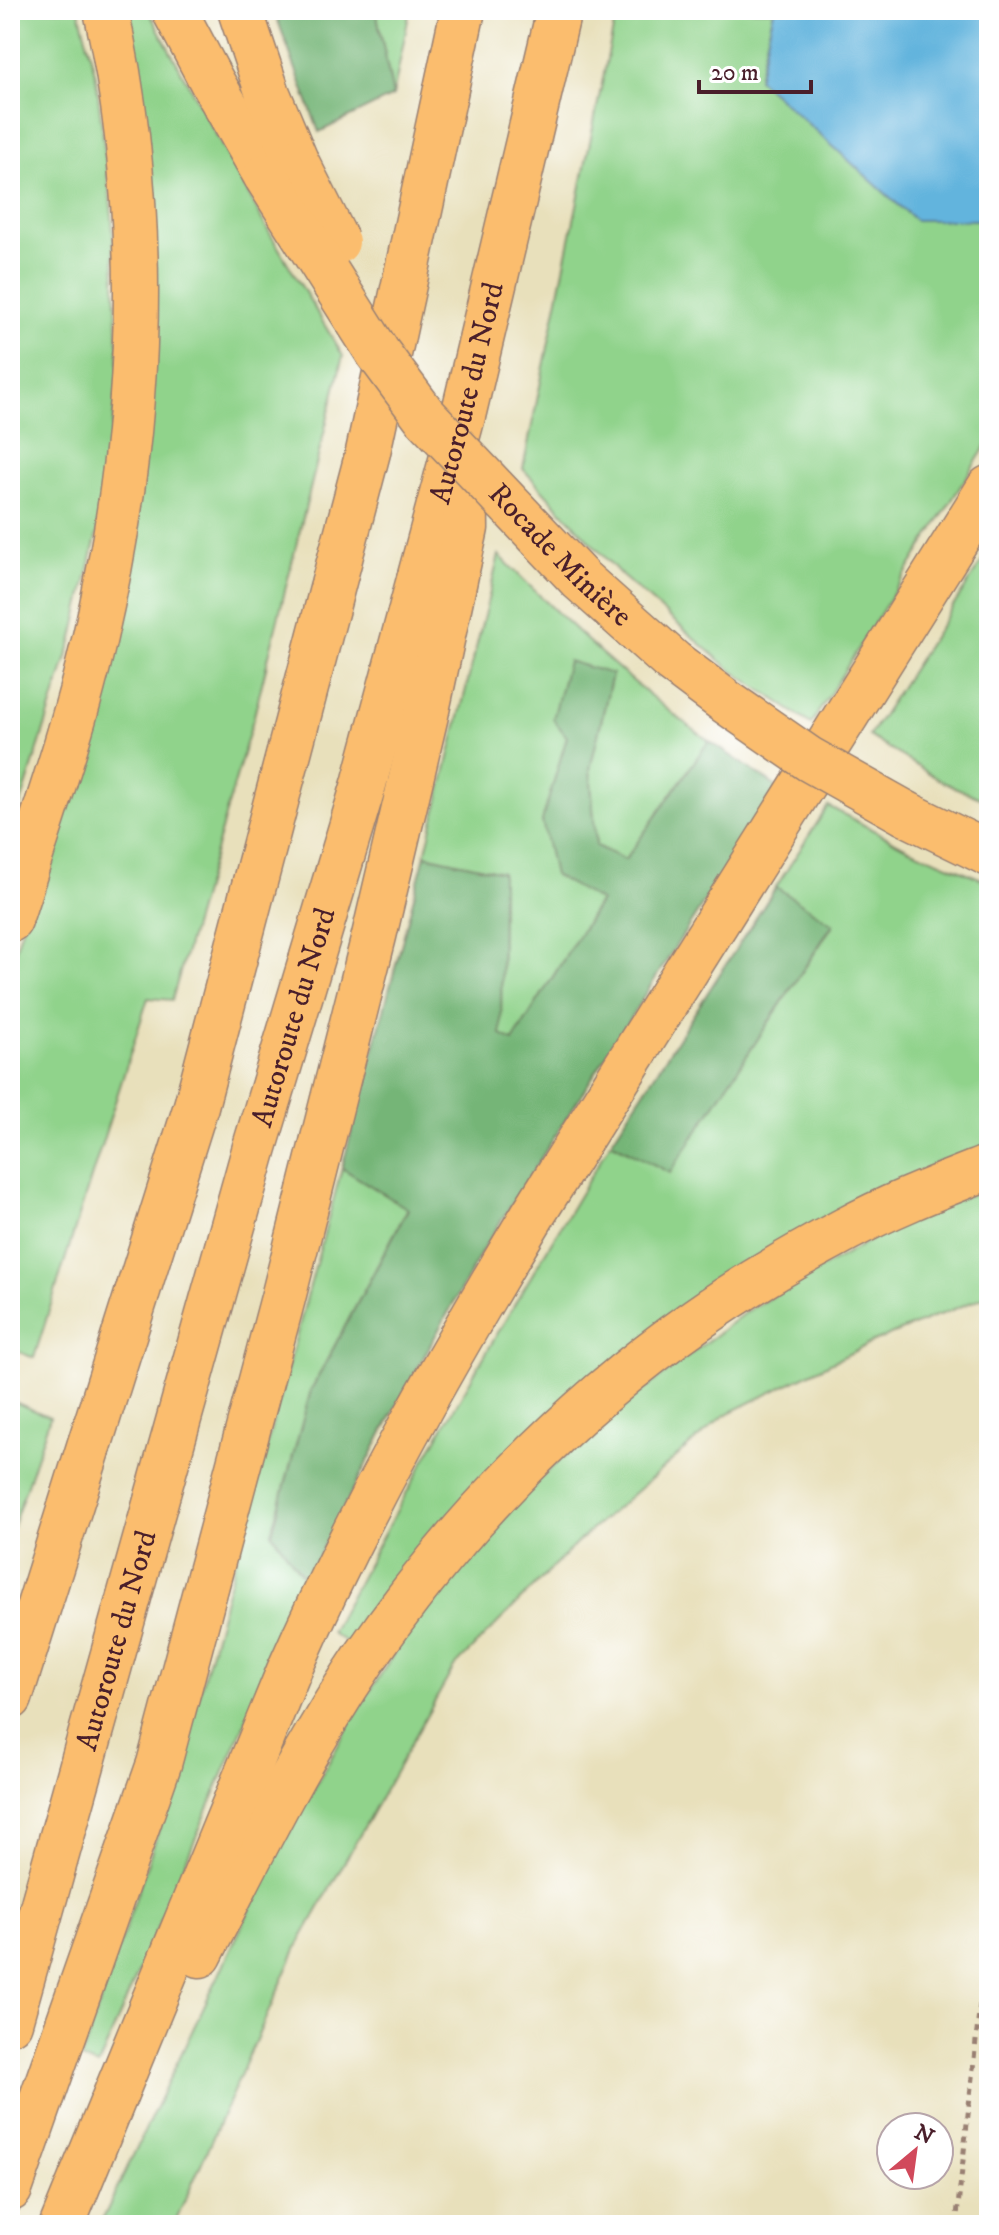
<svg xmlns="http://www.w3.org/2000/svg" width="999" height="2235" font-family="'IM FELL DW Pica',serif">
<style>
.green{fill:#90d38b;stroke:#6d795b;stroke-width:2}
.forest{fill:#74b577;stroke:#5f6a51;stroke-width:2}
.water{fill:#62b4dd;stroke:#566a84;stroke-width:2}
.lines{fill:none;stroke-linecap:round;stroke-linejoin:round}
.highway-casing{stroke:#998073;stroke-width:47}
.path{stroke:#998073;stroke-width:5;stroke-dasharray:6 6;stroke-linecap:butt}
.highway{stroke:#fbbd6e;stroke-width:44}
.highway-bridge-casing{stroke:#998073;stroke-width:47;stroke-linecap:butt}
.highway-bridge{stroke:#fbbd6e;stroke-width:44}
.labels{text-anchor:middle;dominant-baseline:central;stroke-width:6;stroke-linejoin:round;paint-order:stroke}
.street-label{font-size:30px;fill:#4a1f2b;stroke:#fff}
</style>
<rect width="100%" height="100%" fill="#fff"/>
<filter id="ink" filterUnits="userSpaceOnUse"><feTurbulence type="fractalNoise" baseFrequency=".0125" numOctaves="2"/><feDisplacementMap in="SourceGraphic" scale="16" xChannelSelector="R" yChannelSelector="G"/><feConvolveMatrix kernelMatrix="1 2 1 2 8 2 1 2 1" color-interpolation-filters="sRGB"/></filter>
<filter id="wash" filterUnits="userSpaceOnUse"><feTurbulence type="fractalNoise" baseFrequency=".006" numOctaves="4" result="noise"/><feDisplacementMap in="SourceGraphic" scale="32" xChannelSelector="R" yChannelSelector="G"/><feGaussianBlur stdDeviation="1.8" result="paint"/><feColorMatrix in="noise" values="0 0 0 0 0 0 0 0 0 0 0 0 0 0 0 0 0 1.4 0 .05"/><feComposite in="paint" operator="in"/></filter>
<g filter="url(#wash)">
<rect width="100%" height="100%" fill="#e8e0bb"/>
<!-- green -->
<g class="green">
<polygon points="10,10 79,10 96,77 112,215 119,369 103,507 73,638 10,838"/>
<polygon points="121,10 148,10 265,225 343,356 254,716 172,1000 148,998 34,1358 14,1350 10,1363 10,967 56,819 134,524"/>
<polygon points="376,10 410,10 393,96"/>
<polygon points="617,10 774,10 758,79 978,220 989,200 989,441 811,724 730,669 622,576 523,469"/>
<polygon points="989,551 989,802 943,782 869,736"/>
<path d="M499 555C565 622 633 686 709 741L625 860 596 846 590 769 612 675 567 737 542 822 600 900 513 1042 501 1035 502 872 425 855Z"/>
<path d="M828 806 905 847 989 882V1145L937 1163 764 1256 354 1647 331 1633C418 1466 514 1304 611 1142L670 1172 833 925 776 887Z"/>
<polygon points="342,1168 408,1208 311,1390 272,1533 306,1580 98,2066 81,2059 177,1776"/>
<polygon points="989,1187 989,1295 873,1342 725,1415 583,1537 454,1667 298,1945 174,2225 100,2225 271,1865 355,1715 410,1628 536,1481 628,1402 747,1311 906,1220"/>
<polygon points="10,1400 50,1417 10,1535"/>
</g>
<!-- forest -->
<g class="forest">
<polygon points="274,10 376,10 393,96 319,132"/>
<polygon points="568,661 612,674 590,769 596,846 625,860 709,741 777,787 482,1251 394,1411 306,1580 272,1533 311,1390 408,1209 342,1168 425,855 502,872 501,1035 513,1041 600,901 554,875 542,821 567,737 553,719"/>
<polygon points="776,887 833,924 670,1173 611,1142"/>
</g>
<!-- water -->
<polygon class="water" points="774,10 989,10 989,200 978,220 915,220 758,79"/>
</g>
<g filter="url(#ink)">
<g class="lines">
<!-- highway casing -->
<g class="highway-casing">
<g id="highway">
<polyline points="174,10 211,80 266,176"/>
<polyline points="240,10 268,94 296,161"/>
<polyline points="907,814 989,854"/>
<path d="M10 920C39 828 72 736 94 641 143 432 152 221 106 10"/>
<polyline points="10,1698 196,1106 368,452 463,10"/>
<path d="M200 1955C251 1854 301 1753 364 1659 453 1529 566 1411 696 1320 743 1287 794 1257 845 1230 891 1205 941 1186 989 1167"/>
<path id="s1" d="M10 2022 255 1147 364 784 463 416 559 10"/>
<polyline points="10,2189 159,1764 283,1298 374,936 426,715 466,528 465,466"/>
<path d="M62 2225 288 1673C358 1513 444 1362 534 1213L989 488"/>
</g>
</g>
<!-- path -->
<polyline class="path" points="956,2225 989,1921"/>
<!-- highway -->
<use href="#highway" class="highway"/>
<!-- highway-bridge casing -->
<g class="highway-bridge-casing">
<g id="highway-bridge">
<polyline points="296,161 337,242"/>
<path id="s2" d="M266 176 378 353 424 415 581 580 673 662 725 701 809 759 907 814"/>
</g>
</g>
<!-- highway-bridge -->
<use href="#highway-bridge" class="highway-bridge"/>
</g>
</g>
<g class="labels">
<!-- street labels -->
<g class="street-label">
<text stroke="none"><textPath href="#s1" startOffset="1692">Autoroute du Nord</textPath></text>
<text stroke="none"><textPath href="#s2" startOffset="482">Rocade Minière</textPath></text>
<text stroke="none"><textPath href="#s1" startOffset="1044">Autoroute du Nord</textPath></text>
<text stroke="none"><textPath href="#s1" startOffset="396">Autoroute du Nord</textPath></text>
</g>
</g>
<!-- margin -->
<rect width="999" height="2235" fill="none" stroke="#fff" stroke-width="40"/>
<!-- north arrow -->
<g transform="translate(915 2151) rotate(29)"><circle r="38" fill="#ffffff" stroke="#b7a5aa" stroke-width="2"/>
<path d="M0-6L14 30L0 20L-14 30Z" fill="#d1495b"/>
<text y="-12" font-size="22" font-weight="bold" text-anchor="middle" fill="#4a1f2b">N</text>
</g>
<!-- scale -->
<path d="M699 80v12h112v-12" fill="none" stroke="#4a1f2b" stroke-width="4"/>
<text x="711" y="80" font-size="24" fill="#4a1f2b" stroke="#ffffff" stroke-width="6" paint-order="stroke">20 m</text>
</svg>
